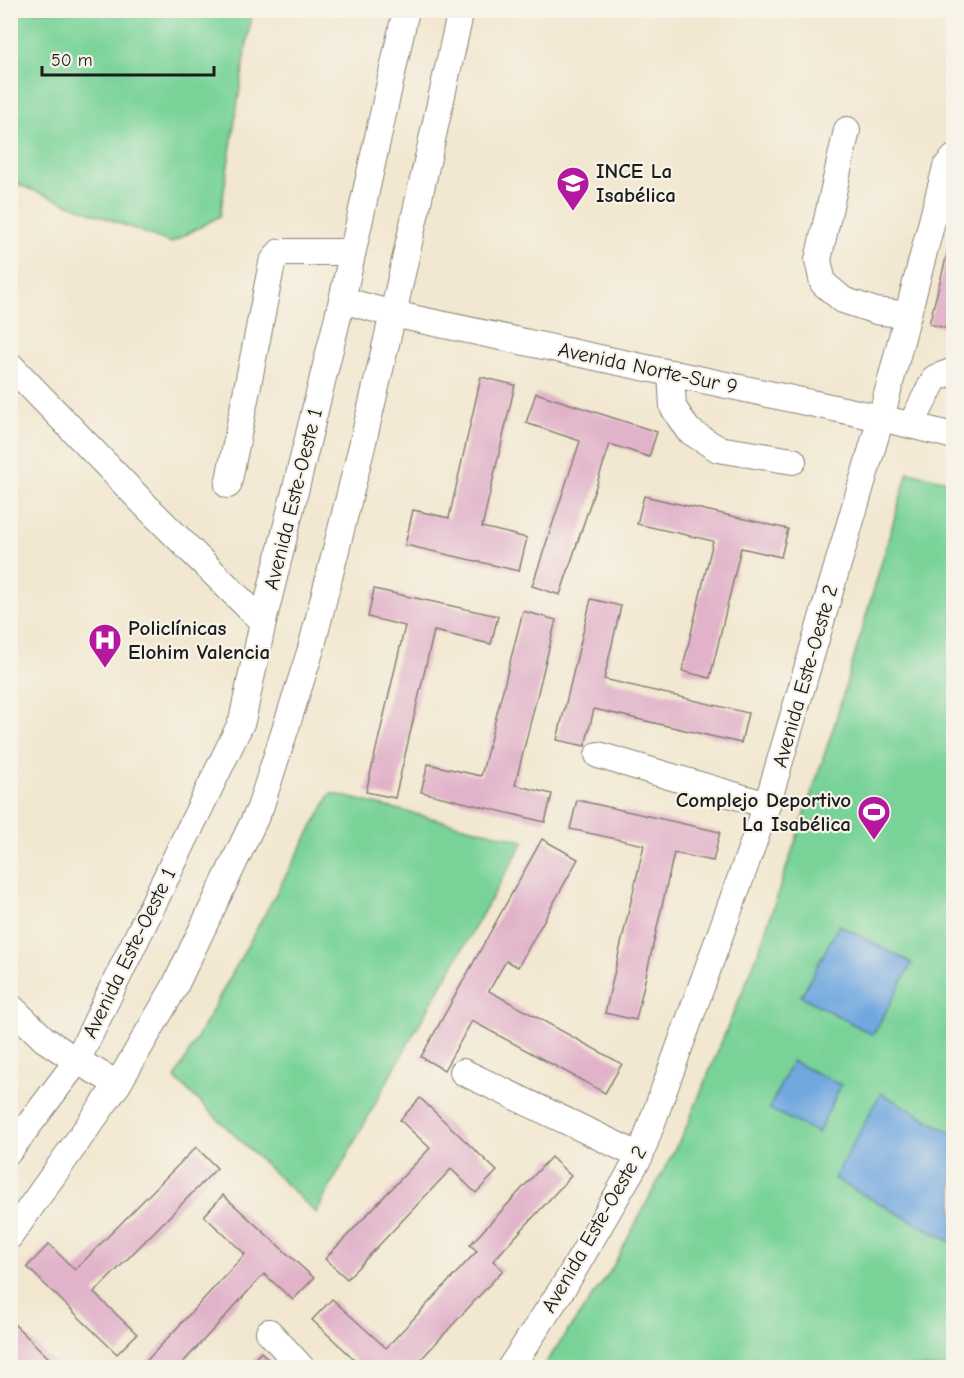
<svg xmlns="http://www.w3.org/2000/svg" width="964" height="1378" font-family="'Comic Neue',sans-serif">
<style>
.green{fill:#79d399;stroke:#4a785a;stroke-width:1.5}
.water{fill:#71a8e0;stroke:#46627e;stroke-width:1.5}
.lines{fill:none;stroke-linecap:round;stroke-linejoin:round}
.stream{stroke:#71a8e0;stroke-width:7}
.building{fill:#e1b2c9}
.minor-casing{stroke:#878276;stroke-width:28}
.minor{stroke:#fff;stroke-width:26}
.labels{text-anchor:middle;dominant-baseline:central;stroke-width:4.5;stroke-linejoin:round;paint-order:stroke}
.poi-label{font-size:21px;font-weight:bold;fill:#1c1c1c;stroke:#f7f3e8;text-anchor:start}
.street-label{font-size:21px;fill:#1c1c1c;stroke:#f7f3e8}
</style>
<rect width="100%" height="100%" fill="#f7f3e8"/>
<filter id="ink" filterUnits="userSpaceOnUse"><feTurbulence type="fractalNoise" baseFrequency=".0167" numOctaves="2"/><feDisplacementMap in="SourceGraphic" scale="12" xChannelSelector="R" yChannelSelector="G"/><feConvolveMatrix kernelMatrix="1 2 1 2 8 2 1 2 1" color-interpolation-filters="sRGB"/></filter>
<filter id="wash" filterUnits="userSpaceOnUse"><feTurbulence type="fractalNoise" baseFrequency=".008" numOctaves="4" result="noise"/><feDisplacementMap in="SourceGraphic" scale="24" xChannelSelector="R" yChannelSelector="G"/><feGaussianBlur stdDeviation="1.35" result="paint"/><feColorMatrix in="noise" values="0 0 0 0 0 0 0 0 0 0 0 0 0 0 0 0 0 1.4 0 .05"/><feComposite in="paint" operator="in"/></filter>
<g filter="url(#wash)">
<rect width="100%" height="100%" fill="#f2e7d0"/>
<!-- green -->
<g class="green">
<polygon points="10,11 252,11 220,216 171,243 11,182"/>
<polygon points="908,472 953,482 953,1367 542,1368 611,1270 686,1128 757,956 834,726"/>
<polygon points="331,793 524,841 400,1058 316,1213 175,1078"/>
</g>
<!-- water -->
<g class="water">
<polygon points="839,925 912,963 873,1035 801,996"/>
<polygon points="792,1061 841,1085 818,1133 769,1109"/>
<polygon points="881,1093 953,1134 953,1243 834,1179"/>
</g>
<g class="lines">
<!-- stream -->
<polyline class="stream" points="906,10 954,20"/>
</g>
<g id="blocks">
<!-- building -->
<g class="building">
<polygon points="953,231 954,231 954,330 929,324"/>
<polygon points="481,377 515,385 482,527 527,538 519,571 405,545 413,510 449,518"/>
<polygon points="536,393 657,432 649,457 610,444 560,595 532,586 580,441 526,423"/>
<polygon points="644,496 788,529 781,557 741,548 710,678 682,671 713,541 637,524"/>
<polygon points="374,589 498,616 491,644 434,631 395,798 366,792 405,626 368,617"/>
<polygon points="591,599 621,606 604,679 748,713 741,743 594,709 585,746 557,740"/>
<polygon points="523,611 556,620 515,785 552,794 545,822 421,792 428,764 481,776"/>
<polygon points="577,800 720,832 713,861 674,853 636,1020 605,1013 644,845 570,829"/>
<polygon points="542,839 578,859 518,967 506,961 489,991 622,1064 605,1093 472,1021 444,1070 421,1057"/>
<polygon points="420,1098 497,1171 476,1193 451,1169 347,1279 325,1259 430,1148 400,1120"/>
<polygon points="196,1147 217,1168 94,1293 137,1334 117,1354 27,1267 49,1244 75,1270"/>
<polygon points="551,1157 571,1176 493,1261 503,1270 413,1368 364,1368 312,1320 332,1299 386,1348 477,1251 470,1245"/>
<polygon points="223,1195 314,1278 293,1300 264,1274 178,1368 140,1368 245,1254 204,1216"/>
<polygon points="10,1320 59,1368 10,1368"/>
<polygon points="261,1352 277,1368 246,1368"/>
</g>
</g>
</g>
<g filter="url(#ink)">
<use href="#blocks" fill-opacity="0" stroke="#878276" stroke-width="1.5"/>
<g class="lines">
<!-- minor casing -->
<g class="minor-casing">
<g id="minor">
<polyline points="847,130 818,260 823,283 843,300 876,311 908,315"/>
<polyline points="342,300 393,314 881,418 954,436"/>
<polyline points="10,365 149,509 263,622"/>
<polyline points="671,373 673,407 688,430 718,449 793,461"/>
<polyline points="911,425 935,378 954,371"/>
<polyline points="228,485 272,263 280,252 352,252"/>
<polyline points="598,755 767,805"/>
<polyline points="10,1006 44,1039 77,1061 118,1084"/>
<polyline points="463,1072 640,1156"/>
<polyline points="10,1150 77,1061 242,721 263,622 342,300 406,10"/>
<polyline points="10,1236 118,1084 174,988 260,808 311,649 362,446 393,314 461,10"/>
<polyline points="269,1332 302,1368"/>
<polyline points="510,1368 566,1283 640,1156 767,805 881,418 946,167 954,158"/>
</g>
</g>
<!-- minor -->
<use href="#minor" class="minor"/>
</g>
</g>
<!-- icons -->
<defs>
<g id="university-pin" transform="scale(1.725)"><path d="M0 17L-7.5 6A9.5 9.5 0 1 1 7.5 6Z" fill="#b5179e" stroke="#f7f3e8"/><path d="M0-5L7-2L0 1L-7-2ZM-4 1L0 2.5L4 1V4Q0 6-4 4Z" fill="#fff"/></g>
<g id="hospital-pin" transform="scale(1.725)"><path d="M0 17L-7.5 6A9.5 9.5 0 1 1 7.5 6Z" fill="#b5179e" stroke="#f7f3e8"/><path d="M-5-5h3v3.5h4V-5h3V5h-3V1.5h-4V5h-3Z" fill="#fff"/></g>
<g id="stadium-pin" transform="scale(1.725)"><path d="M0 17L-7.5 6A9.5 9.5 0 1 1 7.5 6Z" fill="#b5179e" stroke="#f7f3e8"/><path d="M0-5a6.5 5 0 1 0 0 10a6.5 5 0 1 0 0-10ZM-3.5-1.8h7v3.6h-7Z" fill="#fff"/></g>
</defs>
<g fill-rule="evenodd">
<use href="#university-pin" x="573" y="183"/>
<use href="#hospital-pin" x="105" y="640"/>
<use href="#stadium-pin" x="874" y="812"/>
</g>
<g class="labels">
<!-- poi labels -->
<g class="poi-label">
<text x="596" y="171">INCE La<tspan x="596" dy="24">Isabélica</tspan></text>
<text x="128" y="628">Policlínicas<tspan x="128" dy="24">Elohim Valencia</tspan></text>
<text x="851" y="800" text-anchor="end">Complejo Deportivo<tspan x="851" dy="24">La Isabélica</tspan></text>
</g>
<!-- street labels -->
<g class="street-label">
<text transform="translate(648 368) rotate(12)">Avenida Norte-Sur 9</text>
<text transform="translate(293 499) rotate(-76)">Avenida Este-Oeste 1</text>
<text transform="translate(805 676) rotate(-74)">Avenida Este-Oeste 2</text>
<text transform="translate(129 953) rotate(-64)">Avenida Este-Oeste 1</text>
<text transform="translate(594 1229) rotate(-60)">Avenida Este-Oeste 2</text>
</g>
</g>
<!-- margin -->
<rect width="964" height="1378" fill="none" stroke="#f7f3e8" stroke-width="36"/>
<!-- scale -->
<path d="M42 66v9h172v-9" fill="none" stroke="#1c1c1c" stroke-width="3"/>
<text x="51" y="66" font-size="18" fill="#1c1c1c" stroke="#f7f3e8" stroke-width="4.5" paint-order="stroke">50 m</text>
</svg>
